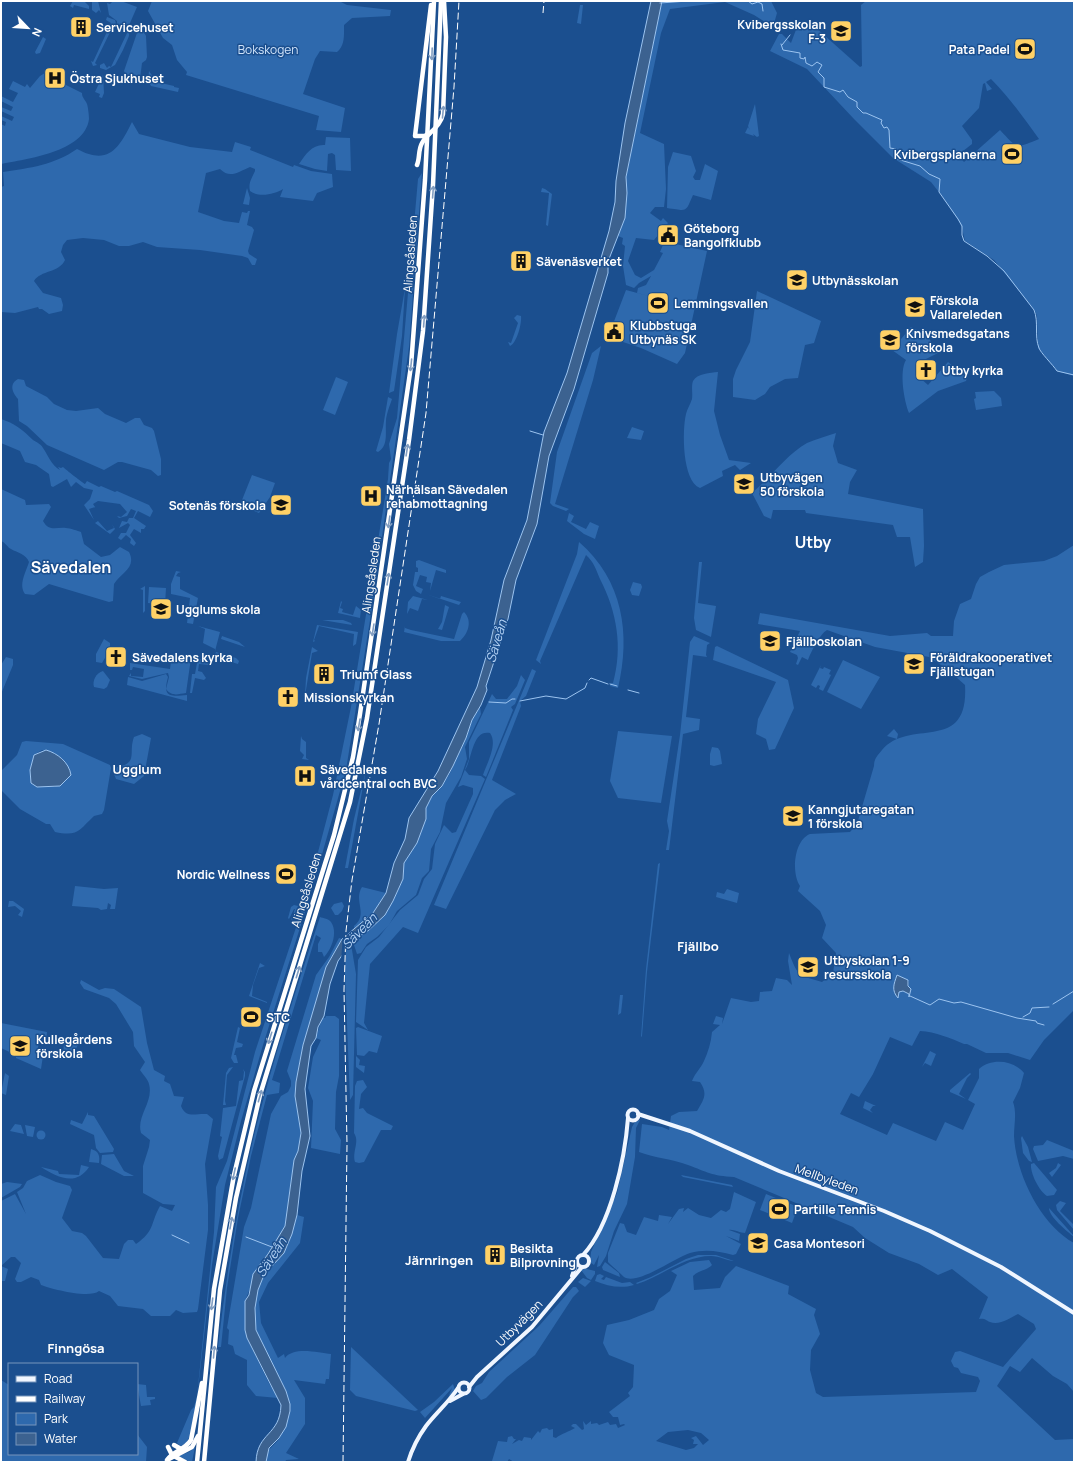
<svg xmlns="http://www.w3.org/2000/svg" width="1075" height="1463" font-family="Manrope,sans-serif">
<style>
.green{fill:#2e69ad;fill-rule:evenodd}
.water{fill:#3c6290;stroke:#9cc4f0}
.pier{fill:#1b4f8f}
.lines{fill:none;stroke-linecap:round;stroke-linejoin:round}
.stream{stroke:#9cc4f0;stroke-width:1}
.major{stroke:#f0f6ff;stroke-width:4}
.highway{stroke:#fff;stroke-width:4.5}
.rail{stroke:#fff;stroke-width:1;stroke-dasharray:7 3;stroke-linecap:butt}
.oneway{stroke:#829ec1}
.labels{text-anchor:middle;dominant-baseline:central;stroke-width:3;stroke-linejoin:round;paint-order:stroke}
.poi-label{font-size:12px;font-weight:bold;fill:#fff;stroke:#1b4f8f;text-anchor:start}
.park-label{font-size:12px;fill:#cfe3fa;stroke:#1b4f8f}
.street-label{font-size:12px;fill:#fff;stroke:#1b4f8f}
.water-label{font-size:13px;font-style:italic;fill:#b5d3f5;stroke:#1b4f8f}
.neighbourhood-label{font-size:13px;font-weight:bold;fill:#fff;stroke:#1b4f8f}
.district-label{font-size:16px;font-weight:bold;fill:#fff;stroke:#1b4f8f}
</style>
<rect width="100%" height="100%" fill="#1b4f8f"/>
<!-- green -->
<g class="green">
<polygon points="73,1 84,1 89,6 89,9 74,5 73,8 70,6"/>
<polygon points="92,1 98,1 101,13 99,10 96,13 92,10"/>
<polygon points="113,1 121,1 137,7 130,23 129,36 123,50 115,65 106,70 100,68 100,65 104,63 107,68 109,66 111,67 128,31 117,25 117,21 109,15 107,3 110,4"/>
<path d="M152 1H339L347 5 391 10 390 16 352 18 344 25C344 35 345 46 337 52L320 51 315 59 303 94 345 108 341 132 316 130 319 116 186 75 187 72 177 60 172 45 163 38 148 11Z"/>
<path d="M662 1H771L777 13 773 27 754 15 725 2 670 9 661 33 640 133 664 144 666 189 664 207H655L650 213 661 221 663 218 668 223 654 240 636 238 628 261 635 275 641 278 654 270 663 253 660 252 665 240 671 243 707 251 685 353 677 364 641 348 608 337 626 290 656 298 637 293 638 288 646 285 651 276 639 283 634 288 626 285 623 266 625 246 622 244 623 238 618 236C627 217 625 198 626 177Z"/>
<path d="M866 1H1074V376L1057 371 1038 348 1037 316 1035 311 994 260 965 241 962 228 958 220 942 196 931 182 893 158 854 119 807 69 770 51 779 34H782L791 43 797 27H815L860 67 862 66 861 5ZM991 79C1009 97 1024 118 1039 139 1015 149 1017 148 1000 130L964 162 958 155 972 144V140L962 126 979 108 983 84 985 83 987 91 992 89 986 82Z"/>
<polygon points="580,5 583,5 581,24 577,23"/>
<polygon points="107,17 115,20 116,24 114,24 95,63 97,65 93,66 91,61 93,62 111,23 106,20"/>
<polygon points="139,27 141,27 146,36 147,57 146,60 142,63 140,79 137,82 127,77 124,71"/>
<polygon points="43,37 46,39 40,53 36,54 35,52"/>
<path d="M48 71 65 77 62 83 82 93C82 98 85 99 87 104 88 107 89 115 89 119 85 152 26 159 1 164V124L5 126 6 122 1 120V116L12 121 14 117 1 111V107L11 111 13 107 1 101V96L13 102 18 93 9 89 13 81 25 87 27 84 30 88 40 76Z"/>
<polygon points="149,71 153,77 152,81 174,86 174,87 179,88 178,92 151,86 148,81"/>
<polygon points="103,75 104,93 102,98 99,97 100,94 95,92"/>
<polygon points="755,104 759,136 757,137 753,134 754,136 745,133 748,127 750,130 748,126"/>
<path d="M132 122 139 134 190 147 232 152 235 142 251 147 250 150 293 167 294 165 311 171 332 174 333 187 317 193 313 201 280 197 283 189C275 194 259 198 250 191 248 183 252 178 255 171V169L250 167C238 172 230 179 220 169L206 173 198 212 224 221 239 223 242 212 247 213 248 211H250L247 225 252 227 254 230 248 251 249 254 257 259 255 265H252L248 258 242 256 200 250 157 247 143 242 129 246H119L104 240 83 238 67 240 63 245 61 252 65 260C59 273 41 270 34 281L43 293 61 298 63 305 62 311 49 314 42 309H39L38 307 15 313 1 312V187L4 186 3 172C30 168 54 165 77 149 109 166 119 148 132 122Z"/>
<path d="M326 137 350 138 351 171 336 170 335 155 332 153 328 154 327 171 315 169 299 164C306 154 312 144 325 145Z"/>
<path d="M673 152 691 156 696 171 693 177 695 180H700L705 164 718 171 711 200 693 195C685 213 688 211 667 208L668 167Z"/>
<polygon points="422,173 409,347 371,614 346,770 311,893 263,1045 241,1121 225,1185 212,1265 197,1398 190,1437 186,1443 181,1446 177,1443 191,1410 194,1407 197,1396 214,1232 216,1187 227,1161 255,1052 307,894 333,795 351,707 388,479 389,463 391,459 389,444 397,418 418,179"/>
<polygon points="247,188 250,198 249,205 243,204"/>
<polygon points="542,188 545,189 552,194 548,226 546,225 549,193 541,192"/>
<polygon points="401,281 405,288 402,336 394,391 389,393 397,334 404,294 405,288"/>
<polygon points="757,291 821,321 814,343 805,345 798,378 785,379 770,387 765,394 755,400 733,397 733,379 736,370 750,342"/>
<path d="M517 315 521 316C522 323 517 343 510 346L508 342 511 343 518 323 514 318Z"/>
<path d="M911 327 927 335 938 353 918 363 915 371 919 377 928 385 948 362 967 378 966 381 938 391 909 413C904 401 899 371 906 360L892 350Z"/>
<polygon points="601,346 593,380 555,504 569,509 566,511 553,506 550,503 557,452 592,353"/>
<path d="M718 372 714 411 720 435 729 460 751 463 740 470 735 465 722 471 723 476 700 488C682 481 682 430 686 414 687 409 690 405 692 399 693 394 691 386 693 381 698 373 710 373 718 372Z"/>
<polygon points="336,377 348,382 335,415 323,410"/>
<path d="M18 379 24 380 26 386 47 397 54 404 67 410 76 411 98 408 105 414 126 423 135 418H140L144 425 152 428 154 431 161 459V475L158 476 151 470 122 462H118L104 470 47 445 27 426 19 421 18 399C12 392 9 384 18 379Z"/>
<polygon points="994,391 1001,398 1002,406 976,410 974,399 976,398 975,392"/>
<path d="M388 397 392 399C390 405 386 415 386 421 385 431 389 446 378 452L376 451 383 427Z"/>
<path d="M1 419C14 423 23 430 33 440 36 442 41 444 43 448 48 455 51 465 60 470L58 467 61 468 63 467C65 469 83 483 85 484L87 481 99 487 101 486 115 492 117 491 149 505 153 511 150 517 138 511 134 518 146 526 144 529H141V533L134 529 130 535 136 543 134 546 130 543 131 539 126 535 121 540 118 538 121 533H126L130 525 128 523 119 528 122 521 127 522 129 518H133L136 511 131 509 127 516 119 518 117 516 121 517 127 512 120 504 98 501 93 504 101 516 95 507 89 509 94 520 84 505 90 499 93 490 84 488 76 482 71 487 67 479 53 487 51 486 49 474 36 465 25 462 20 451 1 443Z"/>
<polygon points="632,427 644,431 641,440 627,438"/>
<path d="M836 433 833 446 838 463 857 470 850 482 848 494 923 509 924 546 923 562 915 567 910 537H897L893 525 806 513 805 510H773L771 519 764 516 752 493C770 478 787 454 807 443 816 439 827 436 836 433Z"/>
<polygon points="252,475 275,483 270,497 259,513 240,505"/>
<path d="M1 489 25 500 26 505 49 504 51 507 43 521C49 532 56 527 66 528 70 528 78 531 81 532L84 544 101 557 110 555 120 547 129 552C137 568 121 573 114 584L113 601 109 602 49 584 34 595 25 594C18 585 26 572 29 562 26 554 18 553 11 549 7 547 6 543 1 541Z"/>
<polygon points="569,513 574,516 571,522 586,529 590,522 599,526 595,539 584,534 567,521"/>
<polygon points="98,521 107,531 114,528 112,524 115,529 110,534 95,523"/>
<path d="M579 542C623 580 631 634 618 688L610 686 611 683H613C623 647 617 612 600 579 596 570 594 562 586 555L540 661 541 664 536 660 577 554Z"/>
<path d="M1074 545V1010L1044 1040 1030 1060 1008 1053H986L967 1044H964C950 1038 936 1032 920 1031L912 1046 890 1037 873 1074 859 1097 851 1093 840 1114 887 1135 893 1123 936 1141 945 1122 963 1130 975 1104 968 1100 979 1078V1069C991 1058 1014 1060 1024 1073L1020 1088 1013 1102C1017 1113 1014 1124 1014 1136 1016 1174 1040 1224 1074 1243V1392L1067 1384 1053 1376 1032 1358 1020 1372 1010 1366 997 1386 1055 1440 1074 1439V1462H514L509 1459 507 1462 492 1461 498 1441 507 1442 508 1437 512 1436 514 1439H516L512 1444 519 1440 522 1441 524 1437 531 1438V1440L538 1431 540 1433 542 1429 547 1428 549 1430 553 1429V1437L556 1438C562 1433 569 1432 575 1428L571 1426 573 1424H576L582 1430 584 1429 583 1421 586 1425 591 1421V1424L597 1423 599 1425 608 1422 610 1425 616 1424 618 1428 625 1425 624 1424 620 1425 618 1417H613L609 1412 630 1396 628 1393 633 1387 634 1365 609 1355 603 1343 607 1325 629 1320 654 1310 659 1299 670 1291 677 1275 671 1271 690 1262 709 1260 712 1265C706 1271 699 1270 693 1276L694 1290 720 1288 725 1277 736 1266 789 1286 788 1294 816 1309 814 1315 820 1334 811 1350 810 1370 816 1393 823 1397 976 1392 980 1381 978 1377 961 1373 958 1368 954 1367 951 1361 955 1352 960 1351 1003 1367 1036 1329 1034 1324 1018 1314C1010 1318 999 1326 990 1322 985 1320 985 1318 979 1319L988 1297 952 1269 938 1275 919 1264 889 1253 865 1238 853 1227 734 1177C712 1176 707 1172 688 1165 672 1159 655 1158 639 1152L642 1124 662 1127 669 1130 671 1116 679 1112 697 1111C704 1099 708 1094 700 1082L692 1081C695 1073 701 1068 704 1061 708 1052 711 1043 712 1032L720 1025 713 1024 716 1016 723 1018 722 1024 731 998 751 1002 759 1001 760 992 772 991 776 978 787 980 792 985 788 961 789 953C798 977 799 975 822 982L833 973 836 953 822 938 826 925 820 911 798 891 800 886C791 873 794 840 810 834L850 832 857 824 874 766C874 759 877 756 882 750 910 717 969 755 965 685L947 669 929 657 875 647 827 630C820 634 811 652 808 660L802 657 798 665 796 664 798 658 797 655 790 652 800 631 758 624 760 613 890 636 927 633 931 636H953L954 621 960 604 971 599 976 584 980 577 989 572 1004 565 1044 561 1057 556ZM901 978 909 981V997V994L903 991H899L898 998C891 989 893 983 901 978ZM688 1430 701 1433 709 1440 703 1445 696 1436 691 1438 694 1440 693 1444H698L694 1448 686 1450 656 1441 668 1432Z"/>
<polygon points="419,560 446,570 446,573 436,570 430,591 431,583 426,582 427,577 420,575 416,586 423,589 421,594 416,591 413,585 415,572 418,572 418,568 416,567 416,561"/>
<polygon points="699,562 702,562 698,603 716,606 711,637 696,630 694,618"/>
<polygon points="176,571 181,572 178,573 176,576 180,577 180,589 198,598 193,624 187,623 190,598 171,594 171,584"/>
<polygon points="633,582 641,584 642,587 639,596 632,595 630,590"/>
<polygon points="145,586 145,611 143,613 143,590 140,589"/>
<polygon points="149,587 166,588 165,605 148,603"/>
<polygon points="426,594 440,599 441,596 461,602 459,605"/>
<polygon points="413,596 428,600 422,599 418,611 410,608 407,614 408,602"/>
<polygon points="341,601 342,602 340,608 343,609 342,612 353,615 356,606 361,610 360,618 338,613"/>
<polygon points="445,605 449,607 442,630 438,629 442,622"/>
<polygon points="165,608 168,611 168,614 163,618 159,618 156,613"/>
<path d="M464 612C473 621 468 634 460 641H441L404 632 405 626V628L411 630 454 639 462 614Z"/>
<polygon points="322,620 343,620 351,623 352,625"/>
<polygon points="317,625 358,632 356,644 353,646 354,634 319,626 314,640 315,641 313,642"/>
<polygon points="198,626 220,632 215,651 215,649 203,643 205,629"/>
<polygon points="222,636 239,642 245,647 221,639"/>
<polygon points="694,636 710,643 707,645 706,655 707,657 693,655 686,717 700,719 699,730 683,734 669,850 666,850 669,831 667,821 680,735 690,642"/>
<path d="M104 639 110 643C111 649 105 658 102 663L96 662V654Z"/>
<polygon points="717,646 788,680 794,708 775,749 769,750 766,739 756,734 758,719 776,682 713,660 715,647"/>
<polygon points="312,647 318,651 312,653 305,696 306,678"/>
<polygon points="216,652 236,658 239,661 238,664 214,657"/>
<path d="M172 654 191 657V658L186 693C178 694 172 697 166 689L169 677 168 673 142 679 129 676 131 673V676L143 677 144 669 133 667 132 670H130V663L170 669Z"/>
<polygon points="6,657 13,659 13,665 1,694 1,665"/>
<polygon points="197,658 210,662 209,665 199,664 198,671 202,672 206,678 204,680 195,678 192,693 190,693 192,674 195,674 197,663 194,663"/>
<polygon points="843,660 880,677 861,709 827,692"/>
<polygon points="821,665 820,668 823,669 824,667 831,670 829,674 831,675 823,691 819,689 820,686 818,685 816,688 811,685"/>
<polygon points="532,669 536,671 526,696 520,701 521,706 492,780 516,794 505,800 495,810 446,909 434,905"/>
<path d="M103 671 110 680 107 687 104 689 94 687C92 681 96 673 103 671Z"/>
<path d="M166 674 168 677C163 696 168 697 187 695V701L127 685 128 677 142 681Z"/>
<path d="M521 675 525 680 515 704 511 707 513 710 486 777 483 775C487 763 498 744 490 733 472 729 472 760 465 770L469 775 481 776 485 779 418 933 403 927 370 964 364 1023 368 1030 356 1022 358 960 366 947 379 937 400 910 418 895 424 879 432 869 435 844 444 825 452 833 456 832 473 794V788L463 785 458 787 469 759V742L492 694 496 699H507L517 686Z"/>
<polygon points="295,686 294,706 283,703 281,699 291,701 293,687"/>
<polygon points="480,707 481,714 465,747 467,759 461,777 446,803 440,832 431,849 429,871 422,878 416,895 397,911 389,925 377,937 367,944 361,953 357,954 353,942 381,919 393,901 403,879 404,863 417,843 426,819 426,808 432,796 442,786 449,775 466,738 472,720"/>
<polygon points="894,729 898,734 897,739 887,736"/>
<polygon points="618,731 672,736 661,803 618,798 610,781"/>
<path d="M142 734 151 738 144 776 134 784 116 779 114 774 117 767C139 763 128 753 134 737Z"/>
<polygon points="301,736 302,739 306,742 306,758 309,760 302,759 304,755 300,751"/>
<path d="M26 741 63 744 110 765 111 768 104 810 102 814 94 816C79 830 78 837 55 832L50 824H46L20 809 1 790V771L17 755 22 742ZM42 750 56 754 70 769 55 787 43 786 30 777V770L34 755Z"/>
<polygon points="712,747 718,748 720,751 722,764 714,766 710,765 710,754"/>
<polygon points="366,770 348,868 345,868 354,819"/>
<polygon points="660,863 647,972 642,1036 641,1037 646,969 658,864"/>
<polygon points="75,886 104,889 118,888 115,909 110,909 111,905 108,903 107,909 101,910 98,908 72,906"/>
<path d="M362 887 386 893 373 913 354 929V926C369 914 353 901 362 887Z"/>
<polygon points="727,889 739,893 737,903 716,897 717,892 724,894"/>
<polygon points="9,901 13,901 24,909 22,917 18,915 21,911 15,906 8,907"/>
<polygon points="342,902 344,906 342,911 338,915 335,915 331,908 334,904"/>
<polygon points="294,905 298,906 293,919 291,920 295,909 294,909 289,919 288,918 291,907"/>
<path d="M320 917C323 918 329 919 331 922 338 932 332 949 324 957L322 952H318V944L321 938 316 935 272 1080 280 1083 279 1093 267 1095 251 1156 238 1218 227 1288 221 1347H218C226 1277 237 1208 253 1140 271 1065 296 990 320 917Z"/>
<polygon points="339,938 342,939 330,959 303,1045 296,1082 295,1096 301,1132 298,1151 294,1160 285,1226 268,1254 261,1261 245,1301 245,1330 247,1338 269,1383 278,1398 256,1396 247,1385 247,1360 235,1354 233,1346 228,1344 229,1330 227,1328 244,1227 251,1208 271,1114 281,1096 288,1092 291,1086 291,1081 287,1071 316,975 329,957"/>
<polygon points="351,944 356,974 353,1095 350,1100 345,973 346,949"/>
<polygon points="260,963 265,966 259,968 253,985 252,996 267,1002 267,1003 249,996"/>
<path d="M81 980 99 990 105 988 114 989 141 1007 147 1043 154 1070 165 1076 164 1081 170 1084 174 1096 184 1097 181 1106C186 1119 196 1113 207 1114L213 1119 205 1164 208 1205V1230L198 1309 197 1312 183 1313 176 1310 170 1316H151L143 1309 118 1306 110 1296 99 1291C89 1299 52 1289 41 1285L39 1280 31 1277 21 1282H17L15 1279 21 1263 15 1257H11L1 1266V1201L15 1194 26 1214 17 1192 23 1188 27 1181 40 1175 56 1182 70 1186 72 1190 62 1218 72 1231 82 1233 86 1236 103 1258 119 1259 124 1244 128 1240H133L136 1244C155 1231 150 1224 160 1206L172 1211 175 1205 163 1204 143 1193V1166L149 1147 150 1140 141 1133C136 1116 154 1102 149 1084 148 1079 143 1075 140 1070L145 1062 134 1046 133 1032 116 1004 109 998 84 989 80 983Z"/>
<polygon points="620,995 623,995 621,1013 618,1015"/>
<polygon points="326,1016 335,1016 339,1019 339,1076 336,1092 335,1129 341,1140 340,1154 311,1148 313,1101 308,1088 313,1057 321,1040 316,1038 322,1018 325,1018"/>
<polygon points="1,1023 47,1032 46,1041 39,1040 38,1048 44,1049 41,1069 16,1058 16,1055 1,1048"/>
<polygon points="238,1027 240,1028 237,1042 243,1044 242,1047 236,1048 234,1055 236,1055 238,1063 234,1063 231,1058"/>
<polygon points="358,1027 382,1036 377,1053 369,1051 364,1056 357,1055 356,1028"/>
<path d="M68 1038 75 1039 79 1043 72 1056 66 1055C62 1050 63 1042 68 1038Z"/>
<polygon points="930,1051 936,1054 931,1066 925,1063 922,1067"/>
<polygon points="356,1056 360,1060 359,1065 365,1066 364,1073 356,1067"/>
<polygon points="233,1067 227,1075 225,1101 226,1105 223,1105 226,1073 229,1068"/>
<polygon points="243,1069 245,1072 245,1076 223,1158 219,1160 218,1156 222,1137 220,1136 223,1108 236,1106 239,1081 243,1080 244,1072"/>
<polygon points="5,1073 9,1076 6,1095 1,1093"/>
<polygon points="970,1073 971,1074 967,1078 959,1094 966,1099 950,1092 950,1090"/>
<path d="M363 1080 367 1087 361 1094 359 1109 363 1108 367 1113 393 1126 391 1130H381L364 1162 359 1163 355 1162C352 1151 360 1142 354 1133L355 1086 357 1081Z"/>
<polygon points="865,1101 876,1106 873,1106 870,1110 873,1113 863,1108"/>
<polygon points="88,1112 88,1115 94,1116 114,1149 113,1152 100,1153 96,1148 94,1135 70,1124 71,1120 82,1124"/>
<polygon points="640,1120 636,1128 635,1157 627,1204 614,1231 606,1256 600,1266 597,1267 599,1255 594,1265 590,1262 591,1252 617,1193 632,1127 635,1122"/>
<polygon points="15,1124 21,1125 24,1134 10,1131"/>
<polygon points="25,1125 35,1127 33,1137 27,1136"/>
<circle cx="41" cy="1135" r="4.5"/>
<polygon points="1022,1136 1028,1147 1032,1162 1029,1161 1023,1153 1021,1138"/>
<polygon points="1047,1140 1074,1151 1074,1159 1063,1156 1038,1161 1033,1149 1034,1146 1043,1145"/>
<path d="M91 1149C99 1151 100 1156 99 1163L89 1162Z"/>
<polygon points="114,1154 124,1171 134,1176 124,1176 101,1164 102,1155"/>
<path d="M1034 1163 1057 1190 1054 1195 1047 1196C1039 1191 1030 1173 1031 1164Z"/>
<polygon points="1058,1163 1061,1165 1052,1177 1049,1173 1056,1168"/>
<path d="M81 1165 89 1167C76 1187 57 1177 41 1167L58 1171 59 1174 79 1175Z"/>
<polygon points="681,1175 732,1185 733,1187 683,1177"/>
<polygon points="7,1182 22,1184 20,1187 1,1198 1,1184"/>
<path d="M734 1192 756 1202 745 1233C740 1233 733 1229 729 1230L740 1234 739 1241 726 1236 741 1244 736 1254 733 1255C718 1251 705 1249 690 1253 676 1257 637 1286 624 1277 621 1274 612 1266 608 1262V1253L620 1223 624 1224 627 1232 636 1235 644 1217 658 1221 659 1215 672 1217 668 1224 679 1209 684 1208 683 1212 688 1208 699 1215 711 1218 721 1210 726 1212 730 1209Z"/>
<polygon points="766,1194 798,1207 792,1223 760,1210"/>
<polygon points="1060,1201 1066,1203 1060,1211 1074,1225 1074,1230 1057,1210 1056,1205"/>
<path d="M1049 1208 1074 1236V1237C1067 1231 1049 1217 1049 1208Z"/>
<path d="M297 1215 304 1217 300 1243 268 1283 259 1302 261 1323 278 1358 284 1354 285 1358C294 1346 319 1353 331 1354L329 1379H326L325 1384 294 1380 305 1398V1424L286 1453 299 1459 286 1460 285 1462H266C265 1449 274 1447 280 1437 283 1430 289 1419 290 1412 294 1391 259 1351 256 1328 253 1309 256 1285 268 1270 273 1263 279 1259 284 1252 291 1241 293 1227 297 1215Z"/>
<path d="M698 1255H716L734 1261C728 1261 719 1256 711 1256 684 1256 662 1276 637 1284L636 1283 651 1277 686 1259Z"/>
<polygon points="605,1262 619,1273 620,1277 603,1270 602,1267"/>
<polygon points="1,1266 8,1269 5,1281 1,1281"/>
<polygon points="583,1268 595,1271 595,1274 591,1280 587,1278 581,1270"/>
<path d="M600 1274 604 1276 601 1279 604 1280 606 1277 622 1283 630 1282 634 1285C621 1289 607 1286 595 1281L597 1275Z"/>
<polygon points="583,1278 591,1281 585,1287 578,1282"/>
<polygon points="573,1287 576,1287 579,1291 573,1297 535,1355 507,1377 486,1398 481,1400 473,1391 476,1386 482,1383 489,1372 539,1326"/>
<polygon points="351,1347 418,1410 415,1411 356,1396 350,1390"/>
<polygon points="1,1380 9,1385 9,1454 137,1454 137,1434 147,1447 146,1462 1,1462"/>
<polygon points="137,1384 146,1385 147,1397 155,1397 155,1399 150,1400 151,1405 141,1406"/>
<polygon points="453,1384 455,1390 448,1398 452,1388 425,1418 420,1412 434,1402"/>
<polygon points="195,1447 192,1462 188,1462 178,1456 189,1452"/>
</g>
<!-- water -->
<g class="water">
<path d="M651 1H662L626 177 627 193 625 218 609 259H611L608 267V273L574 389 549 456 537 524 516 580 508 619 486 686 487 690 481 705 472 720 466 738 453 766 442 786 432 796 426 808V819L417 843 404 863 403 879 393 901 385 915 369 930 361 935 348 947 338 961 330 984 324 1016 318 1027 316 1038 311 1046 305 1089 310 1136 302 1171 297 1215 292 1234 284 1253 264 1275 258 1290 255 1308 256 1330 286 1391 290 1404V1411L286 1427 279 1438 269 1448 266 1462H256C257 1432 280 1436 281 1405L247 1338 245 1330V1301L249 1295 253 1274 268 1254 285 1226 294 1160 298 1151 301 1133 295 1096 296 1082 303 1045 326 967 342 939 373 913 386 893 394 863 405 839 409 818 438 771 477 687 491 640 504 580 527 520 544 432 567 373 609 231 615 202 616 181 625 123Z"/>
<path d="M46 750C57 753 69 762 71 775L60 786 37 787 31 783 30 770 34 755Z"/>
<path d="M897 975 908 980V986L911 989 909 997V994L903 991 899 992 898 998C891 990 894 984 897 975Z"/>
</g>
<!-- pier -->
<polygon class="pier" points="348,932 346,953 341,960 343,936"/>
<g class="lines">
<!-- stream -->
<g class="stream">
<polyline points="748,1 752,4 758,2 762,4 763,11"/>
<polyline points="660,3 688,1"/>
<path d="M781 44 783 50 800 53V58L804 59 805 57 806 63 812 66 817 62 822 65 818 72 824 78V87L840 92 843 90 848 97 857 102V107L863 113H866L882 120 881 123 884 128 887 127 889 130 890 148 896 149 894 158 920 166 929 174 940 179 939 192 958 219 962 226V235L964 241 987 256 1004 271 1034 310C1039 322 1034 336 1039 348 1040 352 1053 365 1057 371L1074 375"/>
<polyline points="782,45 790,35"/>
<polyline points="530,431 543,435"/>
<polyline points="589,680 591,678 608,684"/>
<polyline points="610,684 617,686"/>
<polyline points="628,690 639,693"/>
<polyline points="520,701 546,696 566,699 585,688 587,683"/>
<polyline points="489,702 506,703 512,699 515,699"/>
<polyline points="910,996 930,1005 939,999 954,1003 961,1002 1017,1018 1036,1021 1037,1023 1044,1025"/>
<polyline points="1053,1004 1074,991"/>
<polyline points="1023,1017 1030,1013 1032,1008 1049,1007"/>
<polyline points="172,1235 189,1243"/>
<polyline points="246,1237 272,1247"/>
</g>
<!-- major -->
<g class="major">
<circle cx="633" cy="1115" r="5.5"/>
<polyline points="638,1114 690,1131 779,1171 884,1211 930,1231 1001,1267 1074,1313"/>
<path d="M583 1255C611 1225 625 1158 628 1118"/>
<circle cx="583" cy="1261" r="6"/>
<polyline points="572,1276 577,1262"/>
<circle cx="464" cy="1388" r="5.5"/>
<polyline points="469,1387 477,1377 532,1327 582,1267"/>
<polyline points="450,1401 463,1394"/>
<path d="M408 1462C412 1449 418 1437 426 1426 436 1413 449 1402 458 1388"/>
</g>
<!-- highway -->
<g class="highway">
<polyline points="429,134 424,136 415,136 431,5"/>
<path d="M417 165C420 158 418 150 422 143 428 132 440 128 443 114L446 37 444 1"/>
<polyline points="174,1445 181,1449"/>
<polyline points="168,1447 172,1455 185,1462"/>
<polyline points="169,1459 192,1447 198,1436"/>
<path d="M167 1460C173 1451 185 1450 191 1440L202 1383"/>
<polyline points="197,1462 214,1289 234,1175 254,1091 334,835 353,757 360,714 411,366 425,180 434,1"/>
<polyline points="204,1462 220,1290 236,1198 260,1095 350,802 367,718 409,440 423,331 433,185 441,1"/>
</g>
<!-- rail -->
<g class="rail">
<polyline points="543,13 544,1"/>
<polyline points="343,1462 347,1144 344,990 346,931 352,880 379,724 426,413 454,87 459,1"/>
</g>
</g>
<!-- one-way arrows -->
<defs><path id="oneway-shaft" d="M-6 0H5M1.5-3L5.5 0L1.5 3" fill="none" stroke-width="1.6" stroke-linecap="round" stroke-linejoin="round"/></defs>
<g class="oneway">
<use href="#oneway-shaft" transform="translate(432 54) rotate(92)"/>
<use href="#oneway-shaft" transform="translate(443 112) rotate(-85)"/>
<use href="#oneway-shaft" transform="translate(433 192) rotate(-86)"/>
<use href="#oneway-shaft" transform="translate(424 321) rotate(-86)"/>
<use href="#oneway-shaft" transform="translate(411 365) rotate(96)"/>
<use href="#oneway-shaft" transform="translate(407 450) rotate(-81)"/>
<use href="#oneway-shaft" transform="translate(389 522) rotate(98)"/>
<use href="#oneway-shaft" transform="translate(388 579) rotate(-81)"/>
<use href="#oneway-shaft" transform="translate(373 630) rotate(99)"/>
<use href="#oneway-shaft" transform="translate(359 725) rotate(100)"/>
<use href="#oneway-shaft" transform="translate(298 972) rotate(-73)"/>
<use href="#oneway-shaft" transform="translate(270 1038) rotate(107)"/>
<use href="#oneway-shaft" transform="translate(260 1096) rotate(-74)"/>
<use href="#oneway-shaft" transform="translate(234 1174) rotate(102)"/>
<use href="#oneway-shaft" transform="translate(231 1223) rotate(-80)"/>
<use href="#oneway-shaft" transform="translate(212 1304) rotate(97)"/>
<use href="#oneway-shaft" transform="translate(214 1352) rotate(-85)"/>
</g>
<!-- icons -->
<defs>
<g id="building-square" transform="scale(1.15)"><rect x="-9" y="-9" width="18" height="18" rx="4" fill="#ffd166" stroke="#1b4f8f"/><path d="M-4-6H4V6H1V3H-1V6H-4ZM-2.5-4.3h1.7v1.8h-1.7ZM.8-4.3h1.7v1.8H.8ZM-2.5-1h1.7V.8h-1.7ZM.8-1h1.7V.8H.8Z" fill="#111"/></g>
<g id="school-square" transform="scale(1.15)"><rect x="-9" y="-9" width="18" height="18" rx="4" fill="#ffd166" stroke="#1b4f8f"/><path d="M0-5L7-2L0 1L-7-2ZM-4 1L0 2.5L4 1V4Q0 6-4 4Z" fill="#111"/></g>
<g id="stadium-square" transform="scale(1.15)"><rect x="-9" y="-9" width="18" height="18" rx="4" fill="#ffd166" stroke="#1b4f8f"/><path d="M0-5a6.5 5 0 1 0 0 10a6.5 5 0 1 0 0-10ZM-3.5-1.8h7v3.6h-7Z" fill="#111"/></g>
<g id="hospital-square" transform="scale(1.15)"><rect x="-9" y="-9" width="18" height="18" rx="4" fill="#ffd166" stroke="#1b4f8f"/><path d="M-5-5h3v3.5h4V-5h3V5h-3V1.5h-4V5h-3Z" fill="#111"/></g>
<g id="civic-square" transform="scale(1.15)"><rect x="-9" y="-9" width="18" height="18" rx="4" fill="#ffd166" stroke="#1b4f8f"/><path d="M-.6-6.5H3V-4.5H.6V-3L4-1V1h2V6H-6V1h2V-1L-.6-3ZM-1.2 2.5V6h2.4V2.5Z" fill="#111"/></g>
<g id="church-square" transform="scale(1.15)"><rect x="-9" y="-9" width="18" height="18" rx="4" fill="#ffd166" stroke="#1b4f8f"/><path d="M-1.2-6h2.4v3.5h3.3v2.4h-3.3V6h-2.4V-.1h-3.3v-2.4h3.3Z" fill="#111"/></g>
</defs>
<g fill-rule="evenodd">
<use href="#building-square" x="81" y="27"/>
<use href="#school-square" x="841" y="31"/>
<use href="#stadium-square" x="1025" y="49"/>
<use href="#hospital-square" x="55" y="78"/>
<use href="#stadium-square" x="1012" y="154"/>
<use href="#civic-square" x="668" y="235"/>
<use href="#building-square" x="521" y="261"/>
<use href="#school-square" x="797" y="280"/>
<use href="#stadium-square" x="658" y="303"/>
<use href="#school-square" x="915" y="307"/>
<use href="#civic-square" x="614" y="332"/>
<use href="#school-square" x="890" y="340"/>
<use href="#church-square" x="926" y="370"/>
<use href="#school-square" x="744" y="484"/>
<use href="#hospital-square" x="371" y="496"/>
<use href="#school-square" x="281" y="505"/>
<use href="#school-square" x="161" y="609"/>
<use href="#school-square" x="770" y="641"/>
<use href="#church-square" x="116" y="657"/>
<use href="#school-square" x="914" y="664"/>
<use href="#building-square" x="324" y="674"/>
<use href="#church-square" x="288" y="697"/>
<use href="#hospital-square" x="305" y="776"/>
<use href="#school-square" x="793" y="816"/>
<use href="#stadium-square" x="286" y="874"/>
<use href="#school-square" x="808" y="967"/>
<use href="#stadium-square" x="251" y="1017"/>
<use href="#school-square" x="20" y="1046"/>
<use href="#stadium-square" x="779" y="1209"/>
<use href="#school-square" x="758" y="1243"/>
<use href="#building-square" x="495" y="1255"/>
</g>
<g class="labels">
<!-- poi labels -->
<g class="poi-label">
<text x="826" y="24" text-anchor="end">Kvibergsskolan<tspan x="826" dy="14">F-3</tspan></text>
<text x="96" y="27">Servicehuset</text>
<text x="1010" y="49" text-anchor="end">Pata Padel</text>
<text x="70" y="78">Östra Sjukhuset</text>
<text x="996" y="154" text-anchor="end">Kvibergsplanerna</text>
<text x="684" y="228">Göteborg<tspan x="684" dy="14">Bangolfklubb</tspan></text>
<text x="536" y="261">Sävenäsverket</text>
<text x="812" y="280">Utbynässkolan</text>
<text x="930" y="300">Förskola<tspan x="930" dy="14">Vallareleden</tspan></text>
<text x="674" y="303">Lemmingsvallen</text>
<text x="630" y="325">Klubbstuga<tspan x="630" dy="14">Utbynäs SK</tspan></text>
<text x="906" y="333">Knivsmedsgatans<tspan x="906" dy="14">förskola</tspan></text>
<text x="942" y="370">Utby kyrka</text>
<text x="760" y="477">Utbyvägen<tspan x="760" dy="14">50 förskola</tspan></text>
<text x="386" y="489">Närhälsan Sävedalen<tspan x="386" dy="14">rehabmottagning</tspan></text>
<text x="266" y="505" text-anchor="end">Sotenäs förskola</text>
<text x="176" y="609">Ugglums skola</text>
<text x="786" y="641">Fjällboskolan</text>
<text x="132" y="657">Sävedalens kyrka</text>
<text x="930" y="657">Föräldrakooperativet<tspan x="930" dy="14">Fjällstugan</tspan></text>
<text x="340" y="674">Triumf Glass</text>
<text x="304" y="697">Missionskyrkan</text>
<text x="320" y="769">Sävedalens<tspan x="320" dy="14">vårdcentral och BVC</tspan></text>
<text x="808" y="809">Kanngjutaregatan<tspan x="808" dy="14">1 förskola</tspan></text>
<text x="270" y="874" text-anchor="end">Nordic Wellness</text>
<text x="824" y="960">Utbyskolan 1-9<tspan x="824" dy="14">resursskola</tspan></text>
<text x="266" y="1017">STC</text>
<text x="36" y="1039">Kullegårdens<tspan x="36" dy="14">förskola</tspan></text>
<text x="794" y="1209">Partille Tennis</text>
<text x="774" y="1243">Casa Montesori</text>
<text x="510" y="1248">Besikta<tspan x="510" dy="14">Bilprovning</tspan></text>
</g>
<!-- park labels -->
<g class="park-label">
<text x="268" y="49">Bokskogen</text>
</g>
<!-- street labels -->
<g class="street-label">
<text transform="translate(410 254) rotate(-86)">Alingsåsleden</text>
<text transform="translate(371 575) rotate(-82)">Alingsåsleden</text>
<text transform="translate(306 890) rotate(-73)">Alingsåsleden</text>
<text transform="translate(827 1179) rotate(20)">Mellbyleden</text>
<text transform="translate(519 1323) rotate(-45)">Utbyvägen</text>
</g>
<!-- water labels -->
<g class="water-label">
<text transform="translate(496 641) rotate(-74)">Säveån</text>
<text transform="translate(359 931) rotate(-46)">Säveån</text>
<text transform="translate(271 1257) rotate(-57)">Säveån</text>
</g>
<!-- neighbourhood labels -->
<g class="neighbourhood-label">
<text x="137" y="769">Ugglum</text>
<text x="698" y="946">Fjällbo</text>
<text x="439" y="1260">Järnringen</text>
<text x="76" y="1348">Finngösa</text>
</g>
<!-- district labels -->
<g class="district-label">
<text x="813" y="542">Utby</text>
<text x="71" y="567">Sävedalen</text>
</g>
</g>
<!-- border -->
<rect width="1075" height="1463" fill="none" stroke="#ffffff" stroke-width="4"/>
<!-- legend -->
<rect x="8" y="1363" width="130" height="92" fill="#1b4f8f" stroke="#7695bc"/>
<rect x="16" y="1376" width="20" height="6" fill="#f0f6ff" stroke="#7695bc"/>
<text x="44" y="1383" font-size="12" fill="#ffffff">Road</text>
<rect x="16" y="1396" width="20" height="6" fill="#ffffff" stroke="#7695bc"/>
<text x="44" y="1403" font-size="12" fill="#ffffff">Railway</text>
<rect x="16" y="1413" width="20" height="12" fill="#2e69ad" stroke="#7695bc"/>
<text x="44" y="1423" font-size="12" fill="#ffffff">Park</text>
<rect x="16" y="1433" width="20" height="12" fill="#3c6290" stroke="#7695bc"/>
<text x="44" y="1443" font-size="12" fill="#ffffff">Water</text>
<!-- north arrow -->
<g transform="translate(28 28) rotate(115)" stroke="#1b4f8f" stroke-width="3" paint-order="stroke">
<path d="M0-3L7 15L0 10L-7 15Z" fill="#ffffff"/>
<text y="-6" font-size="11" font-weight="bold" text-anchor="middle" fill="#ffffff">N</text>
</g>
</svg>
